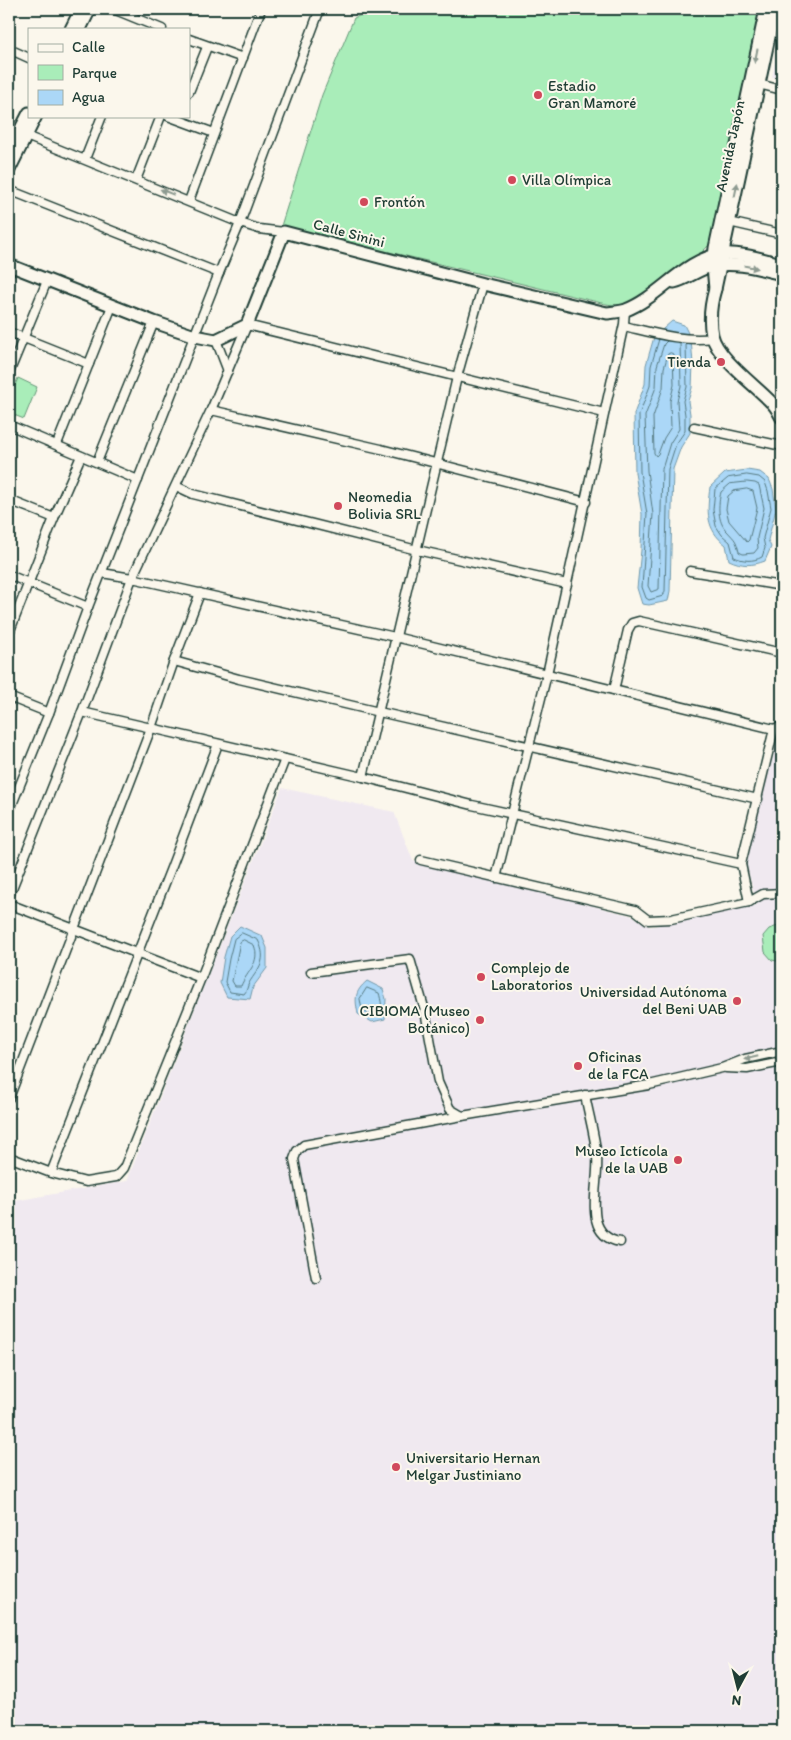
<svg xmlns="http://www.w3.org/2000/svg" width="791" height="1740" font-family="Itim,sans-serif">
<style>
.built{fill:#f0e9f0}
.green{fill:#a9edb9;stroke:#649576}
.water{fill:#abd7f7;stroke:#7399a9}
.lines{fill:none;stroke-linecap:round;stroke-linejoin:round}
.shore{stroke:#577b82;stroke-width:1}
.street-casing{stroke:#1f3d34;stroke-width:11}
.secondary-casing{stroke:#1f3d34;stroke-width:15}
.street{stroke:#fbf7ec;stroke-width:8}
.secondary{stroke:#fbf7ec;stroke-width:11}
.oneway{fill:#8d9a90}
.poi-dot{fill:#d1495b;stroke:#fbf7ec;stroke-width:2}
.labels{text-anchor:middle;dominant-baseline:central;stroke-width:4;stroke-linejoin:round;paint-order:stroke}
.poi-label{font-size:15px;fill:#1f3d34;stroke:#fbf7ec;text-anchor:start}
.street-label{font-size:15px;fill:#1f3d34;stroke:#fbf7ec}
</style>
<rect width="100%" height="100%" fill="#fbf7ec"/>
<filter id="ink" filterUnits="userSpaceOnUse"><feTurbulence type="fractalNoise" baseFrequency=".02" numOctaves="2"/><feDisplacementMap in="SourceGraphic" scale="10" xChannelSelector="R" yChannelSelector="G"/><feConvolveMatrix kernelMatrix="1 2 1 2 8 2 1 2 1" color-interpolation-filters="sRGB"/></filter>
<g filter="url(#ink)">
<!-- built -->
<g class="built">
<polygon points="782,29 782,79 772,77"/>
<polygon points="779,733 782,733 782,1731 9,1731 9,1202 127,1181 282,788 394,812 413,861 633,916 650,927 757,905 746,863"/>
</g>
<!-- green -->
<g class="green">
<path d="M368 9H762L715 239C698 258 642 305 616 305 606 305 595 301 585 299L281 226 322 95 354 18 367 12Z"/>
<polygon points="18,378 37,387 24,419 9,413 9,400"/>
<polygon points="782,921 782,962 772,960 765,952 763,936 769,929 778,926"/>
</g>
<!-- water -->
<g class="water">
<polygon points="672,321 684,325 691,339 693,364 692,388 688,401 690,414 690,433 681,447 673,469 670,591 668,601 649,605 642,604 637,588 641,550 642,514 635,473 634,414 645,384 646,365 654,337"/>
<path d="M747 470 760 472 769 479 773 489 776 509 768 540 771 547 765 561C752 566 742 566 729 560L726 545C705 529 707 511 710 487L725 473Z"/>
<polygon points="240,926 262,936 267,948 267,968 253,987 250,999 227,997 220,983 224,957 230,936"/>
<path d="M367 981 383 989 386 999 385 1019 372 1022 358 1014C355 999 354 992 367 981Z"/>
</g>
<g class="lines">
<!-- shore -->
<g class="shore">
<polyline points="659,339 651,366 650,386 639,415 640,472 647,514 642,587 646,598 649,600 663,596 665,591 668,469 676,444 685,431 685,415 683,401 687,387 686,343"/>
<polyline points="667,341 664,344 657,366 656,387 645,416 647,471 653,514 648,586 651,592 659,589 662,469 670,443 679,429 677,401 681,386 680,343"/>
<polygon points="671,353 673,354 674,385 670,401 671,427 664,438 658,454 656,456 654,453 653,417 663,388 664,368 668,354"/>
<path d="M747 475 759 477 765 482 768 491 771 508 763 538 765 548 762 557C753 562 743 561 734 557L730 542 722 535 716 526 713 510 715 489 728 478Z"/>
<path d="M747 482 755 483 759 485 764 508 757 538 758 548 754 553 743 554 739 552C736 539 735 540 727 531 717 522 718 504 721 492L730 484Z"/>
<polygon points="747,489 753,491 757,508 749,540 747,542 729,521 726,509 728,496 734,491"/>
<path d="M242 933 258 940C268 961 259 967 249 983 247 987 247 991 244 994L230 992 225 982 229 959 234 939Z"/>
<path d="M244 940 254 945C261 963 247 971 241 986H235L232 981 240 942Z"/>
<path d="M367 988 379 993C381 1000 383 1009 380 1015L372 1016 362 1010 360 999Z"/>
</g>
<!-- street casing -->
<g class="street-casing">
<g id="street">
<polyline points="113,9 162,29"/>
<polyline points="189,39 243,58"/>
<polyline points="9,49 29,58"/>
<polyline points="755,83 782,90"/>
<polyline points="189,92 207,47"/>
<polyline points="168,116 214,133"/>
<polyline points="26,136 240,223 259,229 284,232"/>
<polyline points="85,159 102,116"/>
<polyline points="136,180 161,116"/>
<polyline points="9,190 219,273"/>
<polyline points="189,201 261,9"/>
<polyline points="729,222 782,234"/>
<path d="M624 326C654 333 683 342 713 338"/>
<polyline points="9,332 89,364"/>
<polyline points="216,340 228,371"/>
<polyline points="9,373 47,281"/>
<polyline points="211,410 381,449 586,502"/>
<polyline points="9,425 138,480"/>
<polyline points="694,427 782,446"/>
<polyline points="57,444 112,306"/>
<polyline points="97,462 154,322"/>
<polyline points="176,486 193,494 417,550 567,584"/>
<polyline points="9,500 54,518"/>
<polyline points="690,571 782,586"/>
<polyline points="102,573 132,578 211,410 247,325 604,413"/>
<polyline points="9,575 88,607"/>
<polyline points="9,633 54,518 81,456"/>
<polyline points="174,661 239,679 379,712 758,799"/>
<polyline points="614,690 628,630 632,623 639,621 782,653"/>
<polyline points="9,697 49,713"/>
<polyline points="82,712 363,777 472,805 741,864 749,902"/>
<polyline points="363,777 457,377 483,284"/>
<polyline points="9,812 49,713 88,607 219,273 240,223 320,9"/>
<polyline points="421,860 635,910 648,920 671,919 749,902 763,894 782,893"/>
<polyline points="741,864 774,729"/>
<polyline points="496,878 547,674 624,324 625,310"/>
<polyline points="9,896 82,712 132,578 395,637 774,729 782,726"/>
<polyline points="9,904 201,978"/>
<polyline points="311,972 410,959 425,1011 438,1082 450,1109 462,1116 649,1085 722,1068 745,1059 782,1051"/>
<polyline points="726,1068 747,1069 782,1062"/>
<path d="M585 1095C589 1116 595 1136 597 1157 600 1184 580 1235 620 1242"/>
<polyline points="9,1098 151,728 174,661 200,593"/>
<polyline points="9,1157 51,1173 86,1182 116,1177 124,1168 201,978 285,759"/>
<polyline points="51,1173 171,868 218,744"/>
<polyline points="316,1278 294,1159 297,1151 304,1145 462,1116"/>
</g>
</g>
<!-- secondary casing -->
<g class="secondary-casing">
<g id="secondary">
<polyline points="766,9 715,248 713,266 715,289 775,9"/>
<polyline points="71,29 81,9"/>
<polyline points="80,29 90,9"/>
<polyline points="9,152 29,113"/>
<polyline points="9,170 36,116"/>
<path d="M9 265 154 322 195 336 216 340 247 325 284 232 483 284 607 313C613 312 620 312 626 310 660 297 684 259 722 254 741 252 764 260 782 264"/>
<path d="M674 282C688 279 699 268 713 266 736 261 760 269 782 274"/>
<path d="M715 289C711 303 709 321 712 335 717 358 755 385 771 402 776 406 779 413 782 418"/>
</g>
</g>
<!-- street -->
<use href="#street" class="street"/>
<!-- secondary -->
<use href="#secondary" class="secondary"/>
</g>
<!-- one-way arrows -->
<defs><path id="oneway-solid" d="M-6-.8H1V-3.2L6.5 0L1 3.2V.8H-6Z" transform="scale(1.25)"/></defs>
<g class="oneway">
<use href="#oneway-solid" transform="translate(756 56) rotate(102)"/>
<use href="#oneway-solid" transform="translate(736 190) rotate(-78)"/>
<use href="#oneway-solid" transform="translate(167 192) rotate(-158)"/>
<use href="#oneway-solid" transform="translate(751 267) rotate(12)"/>
<use href="#oneway-solid" transform="translate(751 1058) rotate(167)"/>
</g>
</g>
<!-- markers -->
<g class="poi-dot">
<circle cx="538" cy="95" r="5"/>
<circle cx="512" cy="180" r="5"/>
<circle cx="364" cy="202" r="5"/>
<circle cx="721" cy="362" r="5"/>
<circle cx="338" cy="506" r="5"/>
<circle cx="481" cy="977" r="5"/>
<circle cx="737" cy="1001" r="5"/>
<circle cx="480" cy="1020" r="5"/>
<circle cx="578" cy="1066" r="5"/>
<circle cx="678" cy="1160" r="5"/>
<circle cx="396" cy="1467" r="5"/>
</g>
<g class="labels">
<!-- poi labels -->
<g class="poi-label">
<text x="548" y="86">Estadio<tspan x="548" dy="17">Gran Mamoré</tspan></text>
<text x="522" y="180">Villa Olímpica</text>
<text x="374" y="202">Frontón</text>
<text x="711" y="362" text-anchor="end">Tienda</text>
<text x="348" y="497">Neomedia<tspan x="348" dy="17">Bolivia SRL</tspan></text>
<text x="491" y="968">Complejo de<tspan x="491" dy="17">Laboratorios</tspan></text>
<text x="727" y="992" text-anchor="end">Universidad Autónoma<tspan x="727" dy="17">del Beni UAB</tspan></text>
<text x="470" y="1011" text-anchor="end">CIBIOMA (Museo<tspan x="470" dy="17">Botánico)</tspan></text>
<text x="588" y="1057">Oficinas<tspan x="588" dy="17">de la FCA</tspan></text>
<text x="668" y="1151" text-anchor="end">Museo Ictícola<tspan x="668" dy="17">de la UAB</tspan></text>
<text x="406" y="1458">Universitario Hernan<tspan x="406" dy="17">Melgar Justiniano</tspan></text>
</g>
<!-- street labels -->
<g class="street-label">
<text transform="translate(730 146) rotate(-78)">Avenida Japón</text>
<text transform="translate(349 233) rotate(15)">Calle Sinini</text>
</g>
</g>
<!-- margin -->
<rect width="791" height="1740" fill="none" stroke="#fbf7ec" stroke-width="30"/>
<rect x="15" y="15" width="761" height="1710" fill="none" stroke="#1f3d34" stroke-width="2" filter="url(#ink)"/>
<!-- legend -->
<rect x="28" y="28" width="162" height="90" fill="#fbf7ec" stroke="#a3ada2"/>
<rect x="38" y="44" width="25" height="8" fill="#fbf7ec" stroke="#a3ada2"/>
<text x="72" y="52" font-size="15" fill="#1f3d34">Calle</text>
<rect x="38" y="65" width="25" height="15" fill="#a9edb9" stroke="#a3ada2"/>
<text x="72" y="78" font-size="15" fill="#1f3d34">Parque</text>
<rect x="38" y="90" width="25" height="15" fill="#abd7f7" stroke="#a3ada2"/>
<text x="72" y="102" font-size="15" fill="#1f3d34">Agua</text>
<!-- north arrow -->
<g transform="translate(738 1688) rotate(187)" stroke="#fbf7ec" stroke-width="4" paint-order="stroke">
<path d="M0-4L9 19L0 12L-9 19Z" fill="#1f3d34"/>
<text y="-8" font-size="14" font-weight="bold" text-anchor="middle" fill="#1f3d34">N</text>
</g>
</svg>
